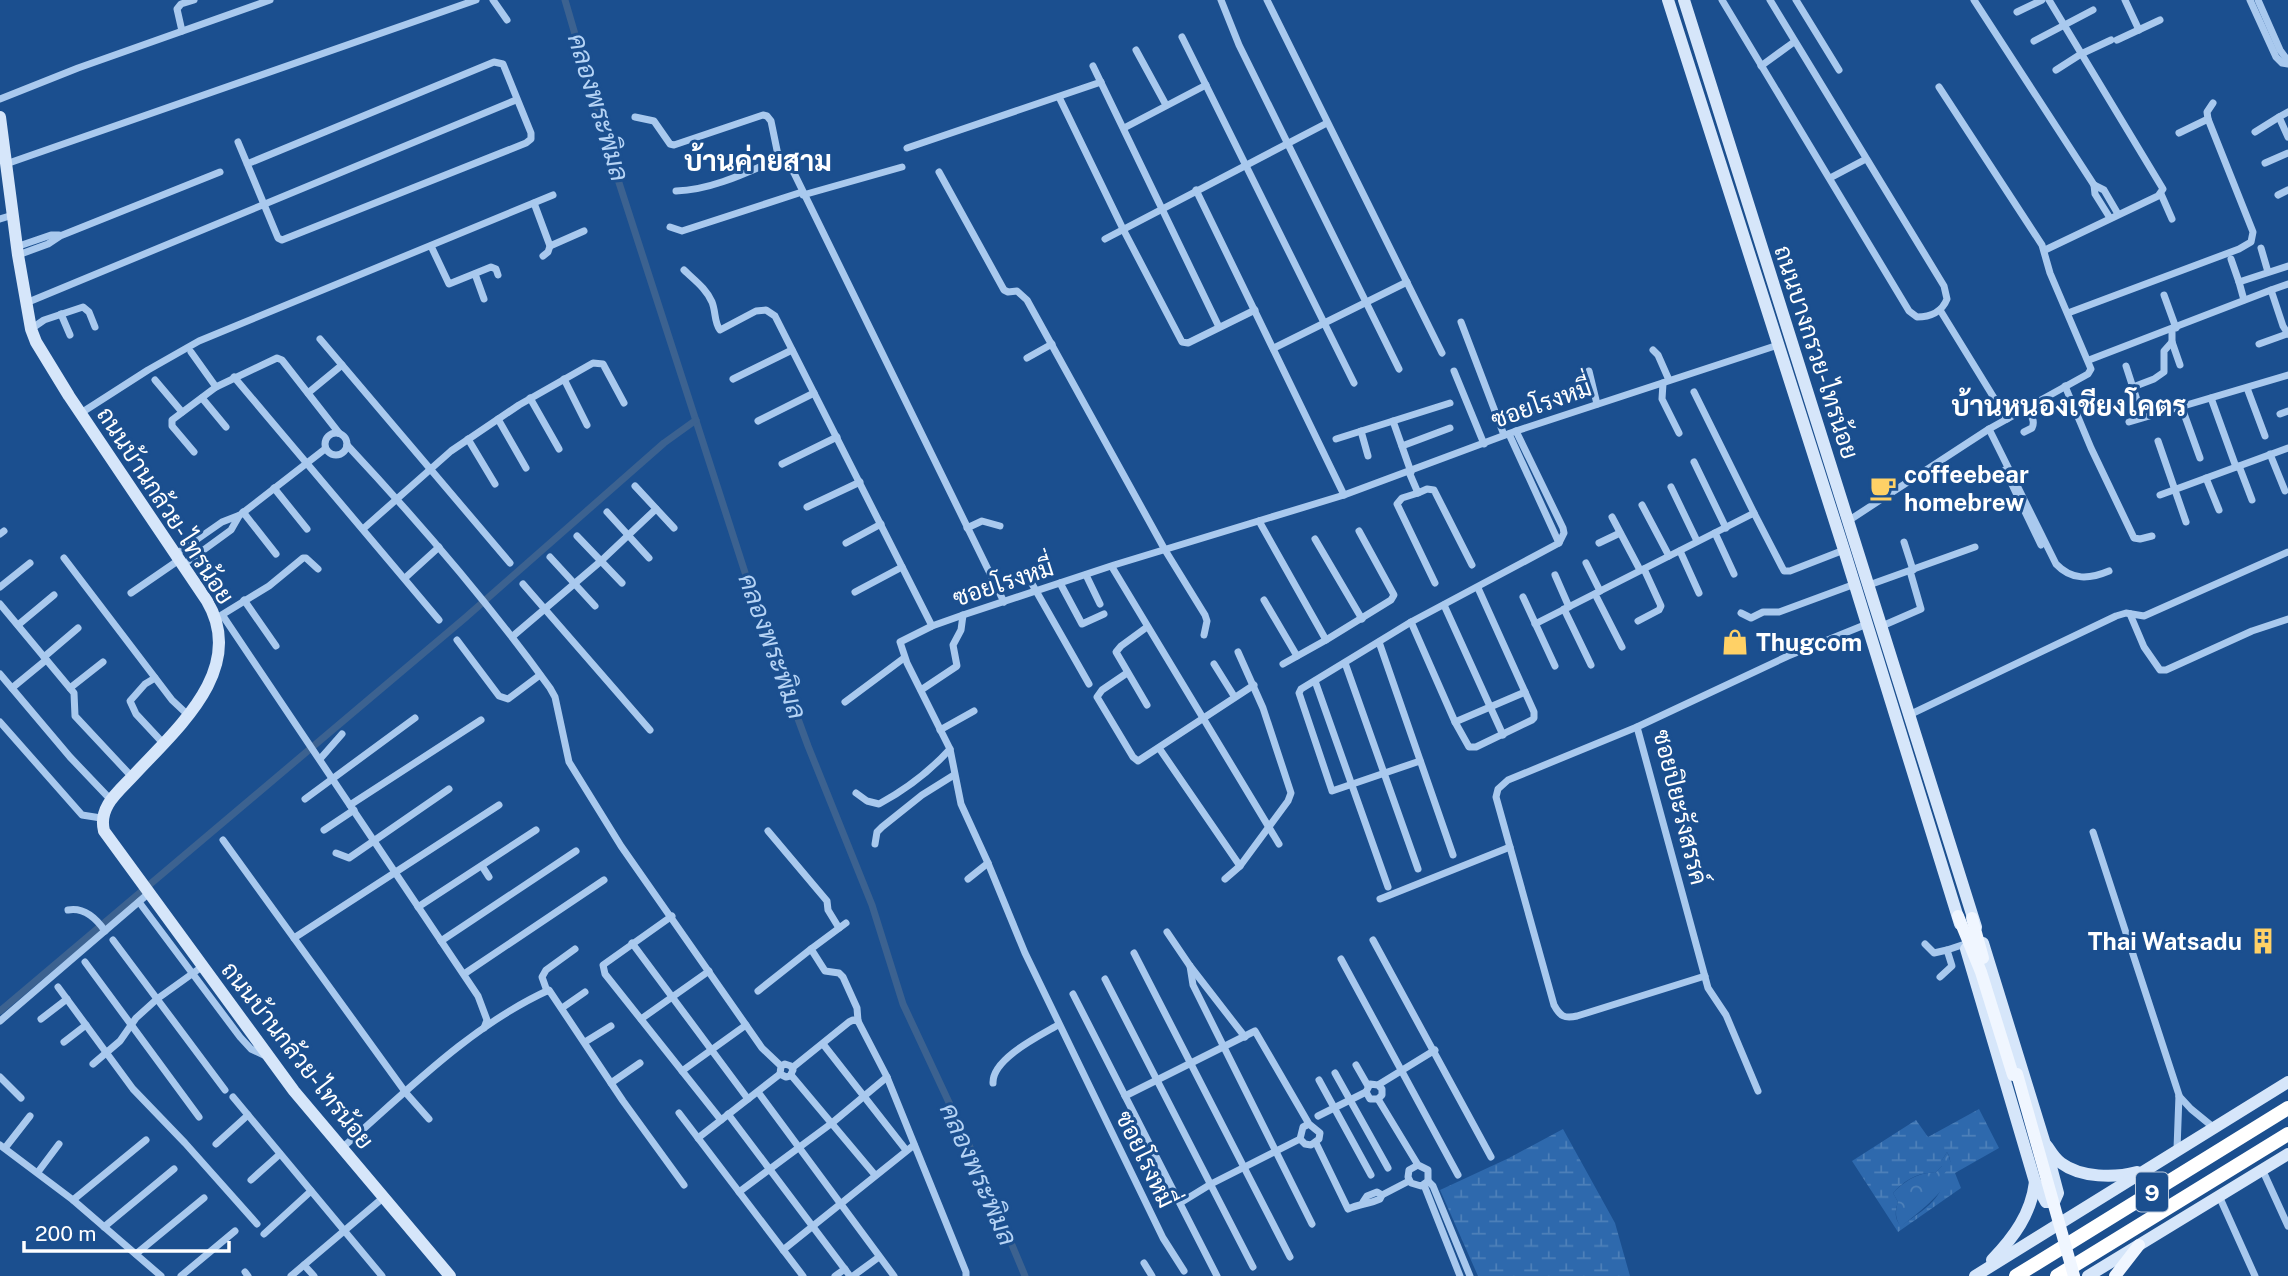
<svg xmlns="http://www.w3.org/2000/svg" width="2288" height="1276" font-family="'Public Sans',Sarabun,sans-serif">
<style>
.forest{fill:url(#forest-crowns)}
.wetland{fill:url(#wetland-marsh);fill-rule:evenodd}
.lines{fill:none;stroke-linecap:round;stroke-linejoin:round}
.canal{stroke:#3c6290;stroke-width:7}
.street{stroke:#a9c9ee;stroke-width:7}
.secondary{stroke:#d6e6fa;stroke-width:12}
.primary{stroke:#f0f6ff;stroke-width:12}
.highway{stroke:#fff;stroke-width:14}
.primary-bridge{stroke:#f0f6ff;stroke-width:12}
.labels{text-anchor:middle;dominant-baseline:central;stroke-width:6;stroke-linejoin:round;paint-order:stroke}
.shield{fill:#1b4f8f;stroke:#bbcadd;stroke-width:2}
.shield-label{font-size:23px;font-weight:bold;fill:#fff}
.street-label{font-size:24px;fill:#fff;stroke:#1b4f8f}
.poi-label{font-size:24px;font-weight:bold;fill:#fff;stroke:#1b4f8f;text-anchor:start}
.water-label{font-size:26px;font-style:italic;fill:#b5d3f5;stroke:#1b4f8f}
.quarter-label{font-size:28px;font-weight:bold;fill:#fff;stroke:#1b4f8f}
</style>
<defs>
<pattern id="forest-crowns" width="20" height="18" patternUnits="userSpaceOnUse" patternTransform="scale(1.75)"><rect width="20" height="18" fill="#2e69ad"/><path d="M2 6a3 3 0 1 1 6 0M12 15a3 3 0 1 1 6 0" fill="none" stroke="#4d80b9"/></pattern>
<pattern id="wetland-marsh" width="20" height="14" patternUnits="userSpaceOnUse" patternTransform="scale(1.75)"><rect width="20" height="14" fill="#2e69ad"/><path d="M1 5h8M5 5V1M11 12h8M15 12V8" fill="none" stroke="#4d80b9"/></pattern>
</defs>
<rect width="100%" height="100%" fill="#1b4f8f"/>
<!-- forest -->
<path class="forest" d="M1947 1152C1963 1184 1921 1209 1901 1227 1895 1219 1895 1211 1898 1202L1893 1193C1903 1182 1920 1171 1935 1173L1942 1166V1160Z"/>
<!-- wetland -->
<g class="wetland">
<path d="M1979 1109 1999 1148 1955 1173 1961 1188 1898 1232 1852 1161 1916 1120 1928 1137ZM1947 1152C1953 1162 1950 1167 1943 1175 1946 1199 1917 1214 1901 1226 1894 1219 1895 1211 1898 1202L1893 1193C1903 1181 1920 1171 1935 1173L1942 1166V1160Z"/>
<polygon points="1563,1129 1615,1223 1630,1276 1478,1276 1440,1190 1509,1158"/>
</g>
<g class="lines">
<!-- canal -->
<g class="canal">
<polyline points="565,0 612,161 751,591 808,746 872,905 903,1004 981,1171 1025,1276"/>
<polyline points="0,1011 465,618 664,443 696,420"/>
</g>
<!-- street -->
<g class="street">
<polyline points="493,0 507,20"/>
<polyline points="1221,0 1239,45 1399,369"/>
<polyline points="1267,0 1442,353"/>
<path d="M1722 0 1909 311 1917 317C1930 317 1942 312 1947 299L1944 286 1770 0"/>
<polyline points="1796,0 1839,70"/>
<polyline points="1974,0 2094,185 2104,190 2118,214"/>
<polyline points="2125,0 2139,30"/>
<polyline points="2250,0 2276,57 2282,63 2288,64"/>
<polyline points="2258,0 2280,50 2288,61"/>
<polyline points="2017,12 2042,0"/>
<polyline points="182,31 177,9 181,4 194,0"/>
<polyline points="1182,37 1354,383"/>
<polyline points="2117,40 2160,20"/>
<polyline points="2034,41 2093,10"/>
<polyline points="1136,50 1166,105"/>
<polyline points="1093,66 1219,327"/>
<polyline points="1761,66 1794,42"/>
<polyline points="2056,70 2081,54 2111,40"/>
<polyline points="1059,97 1123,229 1182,342 1188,343 1255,310"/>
<polyline points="0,99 78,68 270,0"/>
<polyline points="2288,112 2279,117 2288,137"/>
<polyline points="635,117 654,121 670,144 674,145 763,115 767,116 771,121 778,155 794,173 1004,602"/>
<polyline points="1124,128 1206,85"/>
<polyline points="2255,132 2279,117"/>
<polyline points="2179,133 2208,119"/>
<polyline points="238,142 278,238 282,240 526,143 531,139 531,133 503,64 494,62 247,164"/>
<polyline points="907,148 1101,82"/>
<polyline points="2265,163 2288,153"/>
<polyline points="6,164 476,0"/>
<polyline points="939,172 1004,290 1008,292 1017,291 1027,300 1165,550 1205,615 1207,621 1204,635"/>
<polyline points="1830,178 1866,159"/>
<polyline points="2094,185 2095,194 2110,218"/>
<polyline points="1196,190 1344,495"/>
<path d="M676 191C712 190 748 172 780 158"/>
<polyline points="2161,194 2172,219"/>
<polyline points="803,195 902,167"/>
<polyline points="2278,195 2288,190"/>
<polyline points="534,203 550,246 548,252 543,256"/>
<polyline points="0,219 13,215"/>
<polyline points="670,227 682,231 802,192"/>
<polyline points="1105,239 1327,123"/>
<polyline points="431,246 449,284 491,267 496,269 498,275"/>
<polyline points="550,246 584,231"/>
<polyline points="16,247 51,235 59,235"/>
<polyline points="2261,248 2268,272"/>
<polyline points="2045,250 2158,196 2163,189 2049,0"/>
<polyline points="18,255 48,244 60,236 220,172"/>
<polyline points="2231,259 2239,282"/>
<path d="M684 270C694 280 706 288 712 302 716 312 714 322 720 330L756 311 766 310 775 316 932 626"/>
<polyline points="475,274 484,299"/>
<polyline points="2271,290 2288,284"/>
<polyline points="2164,295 2176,328"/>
<polyline points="2244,300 2239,282 2288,266"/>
<polyline points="26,303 516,100"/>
<polyline points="1940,310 2007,419"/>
<polyline points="2068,313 2239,249 2251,242 2253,232 2208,119 2207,112 2213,103"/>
<polyline points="61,314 70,335"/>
<polyline points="1461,322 1504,435"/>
<polyline points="31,329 44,320 83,307 89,312 95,327"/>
<polyline points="320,339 510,563"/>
<polyline points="2172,342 2180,365"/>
<polyline points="2259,344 2287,334"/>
<polyline points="1274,348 1407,282"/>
<polyline points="1653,350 1658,355 1669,380"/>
<polyline points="191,352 216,387"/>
<polyline points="1027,358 1052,344"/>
<polyline points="2089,360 2271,290 2283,326 2288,334"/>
<polyline points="2126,366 2138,403"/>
<polyline points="1454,371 1484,444"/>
<polyline points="1589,371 1597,404"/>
<polyline points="234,377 439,620"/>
<polyline points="564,379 587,425"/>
<polyline points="733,379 792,350"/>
<polyline points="155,380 182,412"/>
<polyline points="1663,383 1662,399 1679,433"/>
<polyline points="2065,386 2091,448 2134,538 2140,539 2152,536"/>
<polyline points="2133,387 2154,379 2164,372 2164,351 2172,342 2172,329"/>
<polyline points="2247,388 2265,436"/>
<polyline points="1694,392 1754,513"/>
<polyline points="308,393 342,365"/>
<polyline points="202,398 226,427"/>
<polyline points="530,398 559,449"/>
<polyline points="2211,398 2236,467"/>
<polyline points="2182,408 2200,458"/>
<polyline points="81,413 148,370 199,341 553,195"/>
<polyline points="2280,414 2288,411"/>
<polyline points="498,419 526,468"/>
<polyline points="758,421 814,393"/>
<polyline points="2129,422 2288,375"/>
<path d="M1989 429 2056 564C2072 581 2090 579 2109 571"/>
<polyline points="1361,431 1368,456"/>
<path d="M2024 432 2032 428C2036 420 2030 414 2025 408"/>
<circle cx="336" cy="444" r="11"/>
<polyline points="1509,434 1559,543"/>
<polyline points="468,439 495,484"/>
<polyline points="1336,439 1393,421"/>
<polyline points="2158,441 2186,522"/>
<path d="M347 445C419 522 488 602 550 688L555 697 569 762 621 846 762 1048 781 1066 785 1064 791 1066 793 1070 790 1076 786 1077 780 1074 781 1066"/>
<polyline points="1402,446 1450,428"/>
<polyline points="194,452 172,426 172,420 216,387 277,358 282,360 339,433"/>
<polyline points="2270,454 2285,491"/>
<polyline points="1694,462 1726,528"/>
<polyline points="782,464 837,437"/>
<polyline points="2239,466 2252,500"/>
<polyline points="2005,470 2041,545"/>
<polyline points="1409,472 1418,493 1427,489 1434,490 1472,565"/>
<polyline points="1411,472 1393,421 1450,403"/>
<polyline points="2206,478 2219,510"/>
<polyline points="635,486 674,528"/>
<polyline points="1671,487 1697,541"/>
<polyline points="274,488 307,529"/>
<polyline points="1418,493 1402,498 1397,504 1435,583"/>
<polyline points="2160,495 2288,448"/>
<polyline points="1642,505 1669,556"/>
<polyline points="807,507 860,482"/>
<polyline points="243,512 276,554"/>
<polyline points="607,512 649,558"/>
<polyline points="1612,517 1640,570"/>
<polyline points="1259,521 1326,640 1283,664"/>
<polyline points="1848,521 1989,429 2088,374 2091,369 2050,273 2042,245 1939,87"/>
<polyline points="967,528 982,521 1000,526"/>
<polyline points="363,529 451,451 519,405 593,363 603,364 624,403"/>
<polyline points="1715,533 1734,574"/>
<polyline points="0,534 4,531"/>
<polyline points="577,536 622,583"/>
<polyline points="1315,539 1362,619"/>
<polyline points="1904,542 1913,570"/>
<polyline points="846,543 881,524"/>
<polyline points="1599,543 1620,533"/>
<polyline points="1680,551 1699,593"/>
<polyline points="176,554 222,522 240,515 325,449"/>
<polyline points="550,557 595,606"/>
<polyline points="64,558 172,700 188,715"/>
<polyline points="1586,563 1600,591"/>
<polyline points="183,565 231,530 239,516"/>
<polyline points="1112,567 1279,844"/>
<polyline points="1027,575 1089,684"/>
<polyline points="1086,575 1100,604"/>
<polyline points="1555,575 1569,607"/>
<polyline points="405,578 439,547"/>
<polyline points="1060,583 1082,624 1104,614"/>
<polyline points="523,584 650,730"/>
<polyline points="1869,585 1975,547"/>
<polyline points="0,587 30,563"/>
<polyline points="855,592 902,567"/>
<polyline points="131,593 179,560"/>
<polyline points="1595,594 1622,647"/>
<polyline points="1523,597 1555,666"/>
<polyline points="244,600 276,646"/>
<polyline points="1264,600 1297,656"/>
<polyline points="0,604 74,693 75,716 132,777"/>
<polyline points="1444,605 1503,735"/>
<polyline points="1564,609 1591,665"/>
<polyline points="1741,613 1751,618 1763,612 1779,612 1855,584"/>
<polyline points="2130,614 2144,647 2160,670 2166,670 2252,631 2288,619"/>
<polyline points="220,616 269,586 303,558 306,558 318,569"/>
<polyline points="223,616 478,996 487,1020 484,1028"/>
<polyline points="1638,621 1659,610 1661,606 1644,569"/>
<polyline points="1411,622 1455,722 1469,747 1476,747 1532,720 1534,718 1534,712 1478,588"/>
<polyline points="1535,624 1754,513 1784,571 1790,571 1844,550"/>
<polyline points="18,625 54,595"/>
<polyline points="1882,626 1921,609 1910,571"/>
<polyline points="513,636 601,561 656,509"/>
<polyline points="457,640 499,696 508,699 540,675"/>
<polyline points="1326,640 1391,600 1394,595 1359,531"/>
<polyline points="1379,642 1453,855"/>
<polyline points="44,657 78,628"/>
<polyline points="1345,663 1418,869"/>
<polyline points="1214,664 1234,696"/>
<polyline points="1127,673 1102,690 1097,697 1133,757 1138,761 1254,685"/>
<polyline points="0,674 70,757 111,800"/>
<polyline points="155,678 145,684 130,701 136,714 163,743"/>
<polyline points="1315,681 1388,887"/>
<polyline points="12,688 46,660"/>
<polyline points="70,688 103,662"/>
<polyline points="921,690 957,666 953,645 961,630 963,615"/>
<polyline points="845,702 904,658"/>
<polyline points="1147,705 1116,652 1121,646 1147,627"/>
<polyline points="1909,715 2116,616 2126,613 2144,616 2288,552"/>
<polyline points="0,722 82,815 101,818"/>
<polyline points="1455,722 1525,692"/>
<path d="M1637 727 1508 780 1498 789 1496 797 1554 1005C1560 1016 1564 1019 1577 1016L1705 976"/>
<polyline points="940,730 974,711"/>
<polyline points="1159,748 1240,866"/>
<polyline points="320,759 342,734"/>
<polyline points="1420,761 1332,791 1299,693 1301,689 1411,622 1559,543 1564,533 1563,528 1516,431"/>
<path d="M856 793 867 801 879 804C905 790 930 771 950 749"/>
<polyline points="305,799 415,718"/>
<polyline points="350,805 481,720"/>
<polyline points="324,830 354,810"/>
<polyline points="768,831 827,901 828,910 839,928"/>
<polyline points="2093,832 2179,1095 2177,1149"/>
<polyline points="223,840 406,1093 429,1119"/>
<polyline points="875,844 877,832 882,827 922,795 954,775"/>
<polyline points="336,853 349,858 449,789"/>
<polyline points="482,866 489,877"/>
<polyline points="968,879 988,863"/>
<polyline points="1225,879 1240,866 1288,801 1291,793 1263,708 1238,652"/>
<polyline points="1380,899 1510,847"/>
<polyline points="139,902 240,1037 251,1049 266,1056"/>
<polyline points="418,907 536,830"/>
<path d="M68 910C84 907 96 918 105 931"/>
<polyline points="672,916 603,965 605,974 721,1120"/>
<polyline points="846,923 811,949 825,971 839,973 843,977 857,1008 858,1021 887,1077 966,1272 966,1276"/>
<polyline points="1167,932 1190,966 1245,1037"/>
<polyline points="294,938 499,805"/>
<polyline points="113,940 225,1090"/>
<polyline points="1373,940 1491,1157"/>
<polyline points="441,941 576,851"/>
<polyline points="632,943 748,1099"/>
<polyline points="1925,944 1934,953 1947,950"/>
<polyline points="1134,953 1290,1257"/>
<polyline points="1341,959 1458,1175"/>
<polyline points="85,962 199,1117"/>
<polyline points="1190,966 1193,985 1312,1224"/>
<polyline points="464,974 604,880"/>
<polyline points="1940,977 1952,966 1947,950 1965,944"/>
<polyline points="1105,979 1253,1267"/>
<polyline points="58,987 133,1089 185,1143 257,1224"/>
<polyline points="547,991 542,977 546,970 575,949"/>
<polyline points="758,991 811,949"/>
<polyline points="1073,994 1217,1276"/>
<polyline points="562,1008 585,992"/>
<polyline points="41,1019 67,999"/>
<polyline points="641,1019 709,971"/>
<polyline points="0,1021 149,893"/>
<polyline points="64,1042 86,1025"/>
<polyline points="585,1042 611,1026"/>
<polyline points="823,1044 906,1150"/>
<polyline points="93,1064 120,1041 136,1018 157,999 203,966"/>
<polyline points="1356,1065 1368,1086"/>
<polyline points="792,1068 849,1022 853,1020 858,1021"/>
<polyline points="682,1071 746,1025"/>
<polyline points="1335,1073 1388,1168"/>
<polyline points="791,1075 875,1175"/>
<polyline points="0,1077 21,1098"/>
<polyline points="1319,1080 1371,1175"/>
<polyline points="611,1083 640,1063"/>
<path d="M993 1083C992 1059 1039 1036 1058 1025"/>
<polyline points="1378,1085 1382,1089 1382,1095 1378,1099 1370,1099 1366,1092 1370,1084 1378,1085 1435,1050"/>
<polyline points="1758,1091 1726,1015 1708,988 1637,727 1788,656 1867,624"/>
<polyline points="758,1092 894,1276"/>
<polyline points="1125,1096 1255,1031 1309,1124 1320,1133 1319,1139 1311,1145 1305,1144 1300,1139 1303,1127 1309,1124"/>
<polyline points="2179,1096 2191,1109 2213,1127"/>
<polyline points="233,1097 382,1276"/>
<polyline points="1378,1099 1418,1165 1428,1170 1428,1181 1421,1186 1411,1183 1408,1177 1409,1170 1418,1165"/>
<polyline points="679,1113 803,1276"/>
<polyline points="728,1114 850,1276"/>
<polyline points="1318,1116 1366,1092"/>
<polyline points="698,1138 780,1074"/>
<path d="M1316 1143 1348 1209C1359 1204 1369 1204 1380 1199L1382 1195 1409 1181"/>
<polyline points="216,1144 248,1115"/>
<polyline points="0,1145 73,1200 161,1276"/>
<polyline points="5,1148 30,1116"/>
<path d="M342 1148C406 1092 470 1026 549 990L623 1101 684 1185"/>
<polyline points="2262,1169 2288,1226"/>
<polyline points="38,1172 59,1144"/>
<polyline points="251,1180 280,1154"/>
<polyline points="1428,1181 1433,1186 1470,1276"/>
<polyline points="1424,1185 1460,1276"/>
<polyline points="739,1192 832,1123 887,1077"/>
<polyline points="2219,1196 2255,1276"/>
<polyline points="73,1200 146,1140"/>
<polyline points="1363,1202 1367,1196 1377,1192 1382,1195"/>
<polyline points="1180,1203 1211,1184 1300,1139"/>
<polyline points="104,1227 174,1169"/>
<polyline points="264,1234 311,1191"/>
<polyline points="783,1250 914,1145"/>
<polyline points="136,1254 204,1198"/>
<polyline points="1144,1263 1152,1276"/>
<polyline points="304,1265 314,1276"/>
<polyline points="1184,1271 1163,1238 1025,953 988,863 961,804 950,749 907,663 900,642 932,626 963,615 1114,565 1344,495 1516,431 1778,345"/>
<polyline points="245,1272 248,1276"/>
<polyline points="181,1276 235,1231"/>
<polyline points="291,1276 384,1197"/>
<polyline points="835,1276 845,1269"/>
<polyline points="853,1276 879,1257"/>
</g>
<!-- secondary -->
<g class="secondary">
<polyline points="1668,0 1844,550 1960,924"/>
<polyline points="1684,0 1976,927"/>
<path d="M0 117 18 255 31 329 36 342 69 396 207 601C248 670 175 730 133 776 118 792 98 807 104 831L294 1091 450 1276"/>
<polyline points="1966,949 2035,1182 2046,1202 2054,1202 2058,1193 2045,1144 1983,943"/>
<path d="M2047 1146C2051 1152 2055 1159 2061 1163 2081 1178 2115 1178 2137 1172"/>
<path d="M1992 1260C2014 1237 2031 1214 2035 1182"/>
<polyline points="1975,1276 2288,1082"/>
<polyline points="2088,1276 2288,1154"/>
</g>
<!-- primary -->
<g class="primary">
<polyline points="1958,916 1981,972 2013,1075"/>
<polyline points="1972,918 1983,958"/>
<polyline points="2115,1276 2139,1245"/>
</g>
<!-- highway -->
<g class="highway">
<polyline points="2016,1276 2288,1108"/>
<polyline points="2057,1276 2288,1134"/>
</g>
<!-- primary-bridge -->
<polyline class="primary-bridge" points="2017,1074 2074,1276"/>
</g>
<!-- icons -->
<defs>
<g id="cafe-bare" transform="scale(2.1)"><path d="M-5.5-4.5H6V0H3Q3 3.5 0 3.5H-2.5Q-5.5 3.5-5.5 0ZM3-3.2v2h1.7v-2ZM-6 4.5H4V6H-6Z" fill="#ffd166" stroke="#1b4f8f" stroke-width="2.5" paint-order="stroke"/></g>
<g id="shop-bare" transform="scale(2.1)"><path d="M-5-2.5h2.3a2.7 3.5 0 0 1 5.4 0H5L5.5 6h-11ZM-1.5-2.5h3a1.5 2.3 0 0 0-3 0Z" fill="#ffd166" stroke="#1b4f8f" stroke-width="2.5" paint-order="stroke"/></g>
<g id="building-bare" transform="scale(2.1)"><path d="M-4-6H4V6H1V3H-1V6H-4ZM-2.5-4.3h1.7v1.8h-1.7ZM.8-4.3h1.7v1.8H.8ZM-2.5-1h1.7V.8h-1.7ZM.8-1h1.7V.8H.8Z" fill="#ffd166" stroke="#1b4f8f" stroke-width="2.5" paint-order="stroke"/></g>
</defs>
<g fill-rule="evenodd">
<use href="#cafe-bare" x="1883" y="488"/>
<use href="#shop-bare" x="1735" y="642"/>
<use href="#building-bare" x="2263" y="941"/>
</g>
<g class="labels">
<!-- shield labels -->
<rect class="shield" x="2136" y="1172.5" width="32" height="39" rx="5"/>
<g class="shield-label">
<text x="2152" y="1192">9</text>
</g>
<!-- street labels -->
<g class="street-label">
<text transform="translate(1817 352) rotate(72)">ถนนบางกรวย-ไทรน้อย</text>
<text transform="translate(1541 403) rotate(-19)">ซอยโรงหมี่</text>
<text transform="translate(166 505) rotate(57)">ถนนบ้านกล้วย-ไทรน้อย</text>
<text transform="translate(1003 582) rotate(-18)">ซอยโรงหมี่</text>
<text transform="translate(1681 807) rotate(76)">ซอยปิยะรังสรรค์</text>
<text transform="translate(298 1055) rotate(52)">ถนนบ้านกล้วย-ไทรน้อย</text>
<text transform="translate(1146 1159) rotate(64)">ซอยโรงหมี่</text>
</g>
<!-- poi labels -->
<g class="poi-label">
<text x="1904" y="474">coffeebear<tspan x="1904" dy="28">homebrew</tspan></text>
<text x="1756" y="642">Thugcom</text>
<text x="2242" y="941" text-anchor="end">Thai Watsadu</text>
</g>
<!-- water labels -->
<g class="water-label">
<text transform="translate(599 107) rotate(73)">คลองพระพิมล</text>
<text transform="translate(773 646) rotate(70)">คลองพระพิมล</text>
<text transform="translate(979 1174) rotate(66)">คลองพระพิมล</text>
</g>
<!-- quarter labels -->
<g class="quarter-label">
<text x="758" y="160">บ้านค่ายสาม</text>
<text x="2069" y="405">บ้านหนองเชียงโคตร</text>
</g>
</g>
<!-- scale -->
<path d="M24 1241v10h205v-10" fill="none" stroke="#ffffff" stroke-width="3.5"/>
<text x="35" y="1241" font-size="21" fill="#ffffff" stroke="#1b4f8f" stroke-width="5" paint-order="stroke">200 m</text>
</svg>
